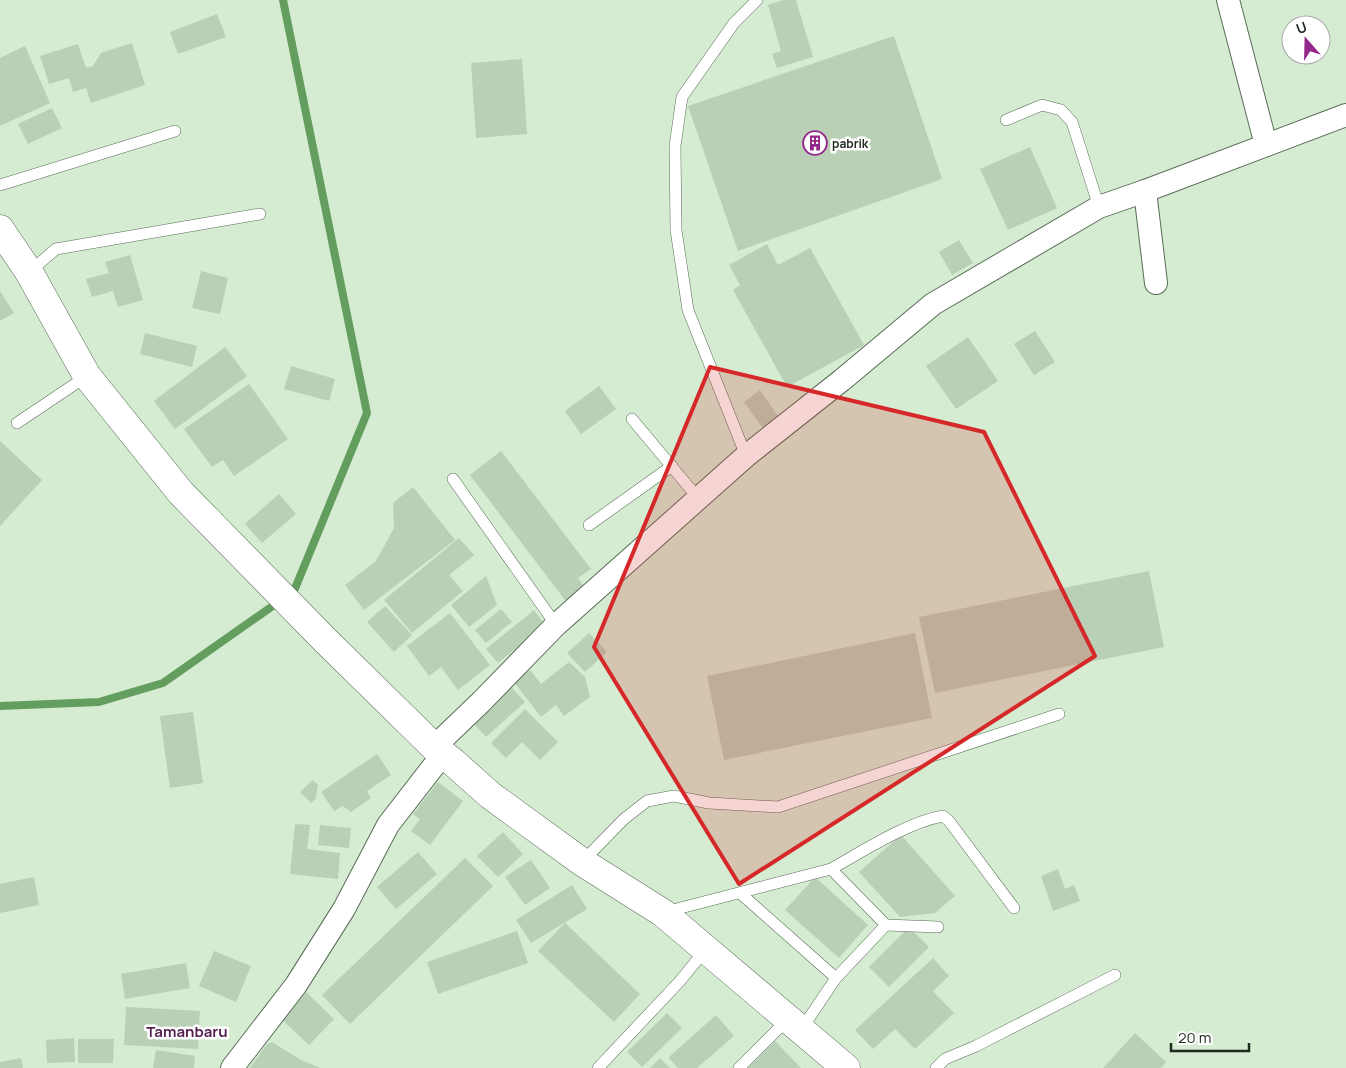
<svg xmlns="http://www.w3.org/2000/svg" width="1346" height="1068" font-family="Manrope,sans-serif">
<style>
.lines{fill:none;stroke-linecap:round;stroke-linejoin:round}
.stream{stroke:#649e5f;stroke-width:8}
.building{fill:#b9cfb6}
.lane-casing{stroke:#596d57;stroke-width:12}
.street-casing{stroke:#596d57;stroke-width:24}
.highway-casing{stroke:#596d57;stroke-width:29}
.lane{stroke:#fff;stroke-width:11}
.street{stroke:#fff;stroke-width:22}
.highway{stroke:#fff;stroke-width:28}
.marked{fill:#d62828;fill-opacity:0.2;stroke:#d62828;stroke-width:4;stroke-linejoin:round}
.labels{text-anchor:middle;dominant-baseline:central;stroke-width:5;stroke-linejoin:round;paint-order:stroke}
.poi-label{font-size:12px;font-weight:bold;fill:#212a20;stroke:#fff;text-anchor:start}
.quarter-label{font-size:15px;font-weight:bold;fill:#521e4d;stroke:#fff}
</style>
<rect width="100%" height="100%" fill="#d5ecd2"/>
<g class="lines">
<!-- stream -->
<polyline class="stream" points="0,706 99,702 163,683 294,591 367,413 283,0"/>
</g>
<!-- building -->
<g class="building">
<polygon points="783,0 796,0 813,57 777,68 772,54 781,51 768,5"/>
<polygon points="217,14 226,37 178,54 170,32"/>
<polygon points="894,36 942,179 738,251 688,106"/>
<polygon points="132,43 145,85 91,103 86,88 73,92 69,78 49,84 40,56 78,44 86,68 93,66 101,53"/>
<polygon points="25,46 50,103 0,126 0,58"/>
<polygon points="522,59 527,134 476,138 471,63"/>
<polygon points="52,108 62,128 28,144 18,124"/>
<polygon points="1030,147 1057,208 1008,230 980,169"/>
<polygon points="959,240 973,263 952,275 939,252"/>
<polygon points="767,244 778,265 810,248 864,345 787,387 733,290 740,285 729,265"/>
<polygon points="130,255 143,300 118,307 113,291 92,297 86,279 109,273 105,262"/>
<polygon points="201,271 228,278 220,314 192,308"/>
<polygon points="0,291 14,313 0,321"/>
<polygon points="1035,331 1055,362 1034,375 1014,344"/>
<polygon points="145,333 197,346 192,367 140,354"/>
<polygon points="968,337 998,381 956,409 926,366"/>
<polygon points="225,347 247,376 175,429 154,401"/>
<polygon points="291,366 335,379 329,401 284,389"/>
<polygon points="249,384 288,439 234,476 223,460 212,467 184,429"/>
<polygon points="599,386 616,409 581,434 565,411"/>
<polygon points="760,390 780,419 764,430 744,402"/>
<polygon points="0,441 42,480 0,526"/>
<polygon points="501,451 591,569 578,578 586,589 568,604 470,475"/>
<polygon points="413,487 455,540 364,610 345,585 376,561 394,528 393,503"/>
<polygon points="279,494 296,514 262,543 245,524"/>
<polygon points="459,538 474,555 449,575 463,591 412,633 384,600"/>
<polygon points="1149,571 1164,647 935,693 919,617"/>
<polygon points="486,576 497,605 469,627 451,605"/>
<polygon points="385,606 412,635 394,652 367,622"/>
<polygon points="501,609 512,622 486,643 475,630"/>
<polygon points="534,610 545,625 498,663 486,649"/>
<polygon points="450,613 490,665 458,690 441,667 429,676 407,646"/>
<polygon points="589,633 607,652 585,672 567,653"/>
<polygon points="915,633 932,718 724,760 707,676"/>
<polygon points="569,662 585,677 590,697 564,716 556,705 541,717 514,682 530,670 541,684"/>
<polygon points="512,688 525,702 486,737 473,723"/>
<polygon points="525,709 558,742 540,760 522,742 506,758 491,743"/>
<polygon points="193,712 203,783 170,788 160,716"/>
<polygon points="377,754 391,775 367,791 371,798 351,812 343,806 334,811 321,792"/>
<polygon points="313,780 318,785 316,798 311,803 300,792"/>
<polygon points="438,782 463,801 430,845 411,831 420,819 413,814"/>
<polygon points="295,824 310,825 307,849 340,853 338,879 290,874"/>
<polygon points="320,825 351,828 349,848 318,845"/>
<polygon points="503,832 523,854 498,877 477,856"/>
<polygon points="901,835 955,896 935,913 900,917 859,872"/>
<polygon points="418,852 437,874 396,909 377,887"/>
<polygon points="465,858 493,886 350,1024 322,995"/>
<polygon points="531,860 550,888 525,905 505,877"/>
<polygon points="1058,869 1065,889 1074,885 1080,901 1053,911 1041,876"/>
<polygon points="34,877 39,905 0,913 0,884"/>
<polygon points="815,877 868,925 839,958 785,910"/>
<polygon points="572,885 587,909 531,943 516,920"/>
<polygon points="565,923 640,994 614,1022 538,951"/>
<polygon points="909,927 929,947 889,987 869,967"/>
<polygon points="517,931 528,963 438,994 427,962"/>
<polygon points="214,951 251,966 236,1002 199,986"/>
<polygon points="933,958 949,976 933,991 954,1013 915,1049 895,1029 873,1049 855,1030"/>
<polygon points="186,963 190,988 125,999 121,974"/>
<polygon points="306,992 334,1019 309,1045 280,1018"/>
<polygon points="126,1007 200,1011 198,1049 124,1045"/>
<polygon points="667,1013 682,1028 642,1067 627,1052"/>
<polygon points="716,1015 734,1036 697,1068 678,1068 669,1058 670,1056"/>
<polygon points="1135,1033 1166,1062 1161,1068 1103,1068"/>
<polygon points="74,1038 75,1062 47,1063 46,1040"/>
<polygon points="78,1039 114,1039 113,1063 78,1063"/>
<polygon points="775,1041 801,1068 748,1068"/>
<polygon points="272,1042 301,1060 321,1068 250,1068 267,1044"/>
<polygon points="156,1050 195,1056 194,1068 153,1068"/>
<polygon points="21,1058 23,1068 0,1068 0,1062"/>
<polygon points="660,1058 670,1068 650,1068"/>
</g>
<g class="lines">
<!-- lane casing -->
<g class="lane-casing">
<g id="lane">
<polyline points="1006,120 1042,105 1061,110 1072,122 1099,207"/>
<polyline points="0,185 175,131"/>
<polyline points="29,272 56,249 260,214"/>
<polyline points="632,419 698,498"/>
<polyline points="17,423 87,376"/>
<polyline points="746,456 688,310 676,230 675,146 682,97 734,23 757,0"/>
<polyline points="453,479 556,625"/>
<polyline points="589,525 672,466"/>
<polyline points="582,862 624,819 647,801 674,796 709,803 778,807 1059,714"/>
<path d="M831 869C863 851 908 822 943 816L949 821 1014 908"/>
<polyline points="740,893 836,978"/>
<polyline points="665,912 831,869 886,925 836,978 801,1030"/>
<polyline points="886,925 938,927"/>
<polyline points="598,1068 680,981 706,949"/>
<polyline points="739,1068 788,1019"/>
<polyline points="936,1068 945,1059 976,1046 1115,975"/>
</g>
</g>
<!-- street casing -->
<g class="street-casing">
<g id="street">
<polyline points="1228,0 1266,145"/>
<polyline points="1145,191 1156,283"/>
<polyline points="434,747 481,702 556,625 746,456 842,380 933,304 1099,207 1145,191 1346,115"/>
<polyline points="232,1068 296,985 344,909 388,825 443,754"/>
</g>
</g>
<!-- highway casing -->
<g class="highway-casing">
<polyline id="highway" points="0,229 29,272 87,376 181,493 325,640 434,747 453,762 490,795 582,862 663,913 846,1068"/>
</g>
<!-- lane -->
<use href="#lane" class="lane"/>
<!-- street -->
<use href="#street" class="street"/>
<!-- highway -->
<use href="#highway" class="highway"/>
</g>
<!-- marked area -->
<path class="marked" d="M710 367 984 432 1095 656 739 884 594 647Z"/>
<!-- icons -->
<defs>
<g id="building-ring" transform="scale(1.25)"><circle r="9.5" fill="#fff" stroke="#93288a" stroke-width="1.5"/><path d="M-4-6H4V6H1V3H-1V6H-4ZM-2.5-4.3h1.7v1.8h-1.7ZM.8-4.3h1.7v1.8H.8ZM-2.5-1h1.7V.8h-1.7ZM.8-1h1.7V.8H.8Z" fill="#93288a"/></g>
</defs>
<g fill-rule="evenodd">
<use href="#building-ring" x="815" y="143"/>
</g>
<g class="labels">
<!-- poi labels -->
<g class="poi-label">
<text x="832" y="143">pabrik</text>
</g>
<!-- quarter labels -->
<g class="quarter-label">
<text x="187" y="1031">Tamanbaru</text>
</g>
</g>
<!-- north arrow -->
<g transform="translate(1306 40) rotate(340)"><circle r="24" fill="#ffffff" stroke="#a6aaa6"/>
<path d="M0-4L9 19L0 12L-9 19Z" fill="#93288a"/>
<text y="-8" font-size="14" font-weight="bold" text-anchor="middle" fill="#212a20">U</text>
</g>
<!-- scale -->
<path d="M1171 1043v8h78v-8" fill="none" stroke="#212a20" stroke-width="2.5"/>
<text x="1178" y="1043" font-size="15" fill="#212a20" stroke="#ffffff" stroke-width="4" paint-order="stroke">20 m</text>
</svg>
